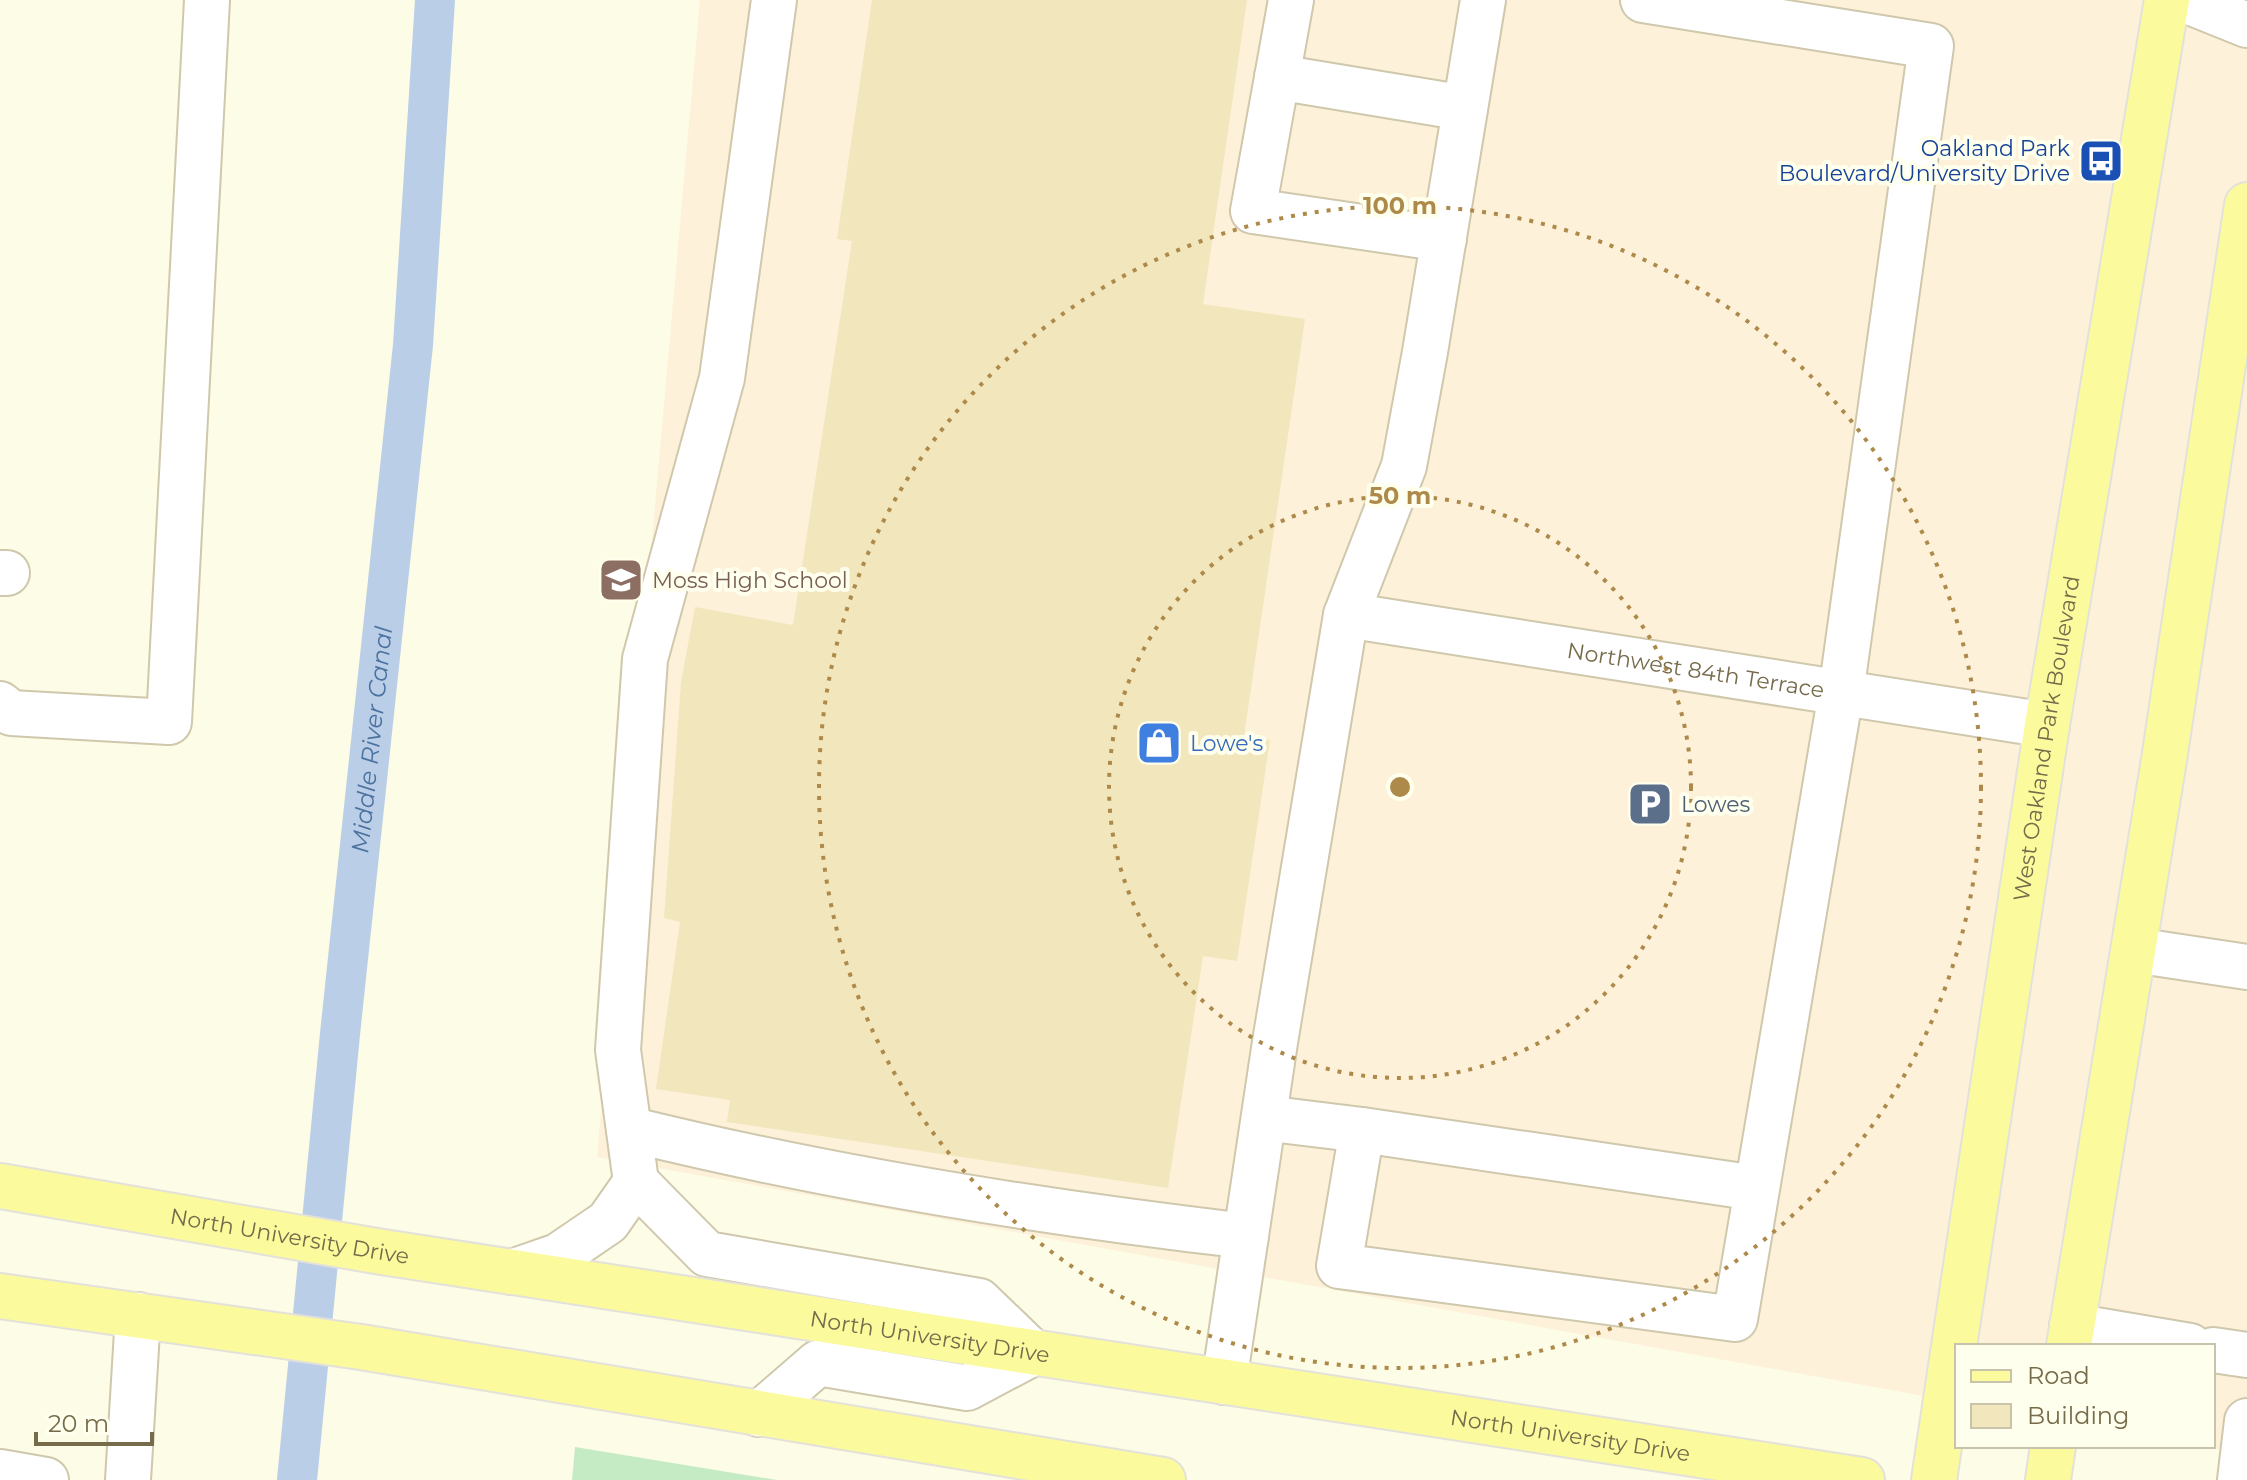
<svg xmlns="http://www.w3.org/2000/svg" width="2247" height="1480" font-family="Montserrat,sans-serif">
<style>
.commercial{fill:#fdf1da}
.green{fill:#c5ebc4}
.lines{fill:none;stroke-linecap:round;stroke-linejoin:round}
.canal{stroke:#bacfe7;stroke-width:40}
.building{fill:#f2e6bd}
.minor-casing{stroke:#cfc8ac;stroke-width:48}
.major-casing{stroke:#e4e1db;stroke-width:48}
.minor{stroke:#fff;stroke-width:44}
.major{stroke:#fbfb9e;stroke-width:44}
.ring{fill:none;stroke:#ae8a4a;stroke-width:4;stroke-dasharray:4 8}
.labels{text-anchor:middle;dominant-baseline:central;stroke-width:8;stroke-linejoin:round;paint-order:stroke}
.transit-label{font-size:22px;fill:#164399;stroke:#ffffed;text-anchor:end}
.education-label{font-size:22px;fill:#785e54;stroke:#ffffed;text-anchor:start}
.street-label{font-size:22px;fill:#766b4a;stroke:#ffffed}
.shop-label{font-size:22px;fill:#366cbe;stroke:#ffffed;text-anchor:start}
.service-label{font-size:22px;fill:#4e5e75;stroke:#ffffed;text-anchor:start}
.water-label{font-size:24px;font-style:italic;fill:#4c729f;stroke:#ffffed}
.centre{fill:#ae8a4a;stroke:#ffffed;stroke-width:4}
.ring-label{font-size:24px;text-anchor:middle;font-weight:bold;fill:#ae8a4a;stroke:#ffffed;stroke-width:8;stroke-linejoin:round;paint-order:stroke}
</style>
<rect width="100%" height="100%" fill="#fdfce6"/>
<!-- commercial -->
<polygon class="commercial" points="700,0 2247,0 2247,1455 2200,1446 2213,1446 2213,1346 1957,1346 1957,1402 597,1157"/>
<!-- green -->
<polygon class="green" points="575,1447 777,1480 572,1480"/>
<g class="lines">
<!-- canal -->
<path class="canal" id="s1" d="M297 1480 340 1034 413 345 435 0"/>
</g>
<!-- building -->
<polygon class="building" points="872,0 1247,0 1203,304 1305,319 1244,736 1270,740 1237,961 1203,956 1168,1188 727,1122 730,1100 656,1089 680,922 664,918 681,682 695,607 793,625 852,241 837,239"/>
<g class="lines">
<!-- minor casing -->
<g class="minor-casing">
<g id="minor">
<polyline points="1291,0 1253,211 1444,239"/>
<polyline points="2185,0 2247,25"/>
<polyline points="1277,77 1465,108"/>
<polyline points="0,573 7,573"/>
<path id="s2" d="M1346 615 2047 725"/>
<polyline points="0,704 11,713 169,722 207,0"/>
<polyline points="2134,950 2247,967"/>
<polyline points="1264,1118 1362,1130 1339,1266 1735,1319 1841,693 1931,46 1643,0"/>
<path d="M629 1129C831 1179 1039 1212 1246 1236"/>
<polyline points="1362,1130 1756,1188"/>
<polyline points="636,1182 618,1050 645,659 722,378 774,0"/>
<polyline points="512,1272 558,1256 608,1222 636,1182 707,1254 979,1301 1033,1353 967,1388 818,1363 759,1414"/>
<polyline points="2072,1326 2190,1346"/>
<polyline points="2213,1350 2247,1355"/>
<polyline points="1224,1382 1275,1042 1346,615 1404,466 1425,352 1483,0"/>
<polyline points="0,1472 46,1480"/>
<polyline points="128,1480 138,1315"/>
<polyline points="2240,1480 2247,1421"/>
</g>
</g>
<!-- major casing -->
<g class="major-casing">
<g id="major">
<path id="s3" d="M0 1186 376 1251 1862 1480"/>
<polyline points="0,1296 361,1347 1163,1480"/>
<polyline points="2069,1346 2164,760 2247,205"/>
<path id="s4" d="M1934 1480 2047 725 2167 0"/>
<polyline points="2048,1480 2053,1446"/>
</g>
</g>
<!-- minor -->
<use href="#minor" class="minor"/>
<!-- major -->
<use href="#major" class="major"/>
</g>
<!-- distance rings -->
<g class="ring">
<circle cx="1400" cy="787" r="291"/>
<circle cx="1400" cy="787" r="581"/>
</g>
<!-- icons -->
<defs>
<g id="bus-square" transform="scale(2.3)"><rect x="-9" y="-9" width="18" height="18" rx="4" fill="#1a4fb4" stroke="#ffffed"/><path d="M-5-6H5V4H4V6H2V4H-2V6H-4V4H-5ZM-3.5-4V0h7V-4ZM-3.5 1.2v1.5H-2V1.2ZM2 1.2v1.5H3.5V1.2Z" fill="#fff"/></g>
<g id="school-square" transform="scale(2.3)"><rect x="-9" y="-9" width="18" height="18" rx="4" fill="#8d6e63" stroke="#ffffed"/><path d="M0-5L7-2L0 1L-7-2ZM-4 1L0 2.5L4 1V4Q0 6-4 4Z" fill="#fff"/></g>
<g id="shop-square" transform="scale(2.3)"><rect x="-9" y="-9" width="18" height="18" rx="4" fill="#3f7fe0" stroke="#ffffed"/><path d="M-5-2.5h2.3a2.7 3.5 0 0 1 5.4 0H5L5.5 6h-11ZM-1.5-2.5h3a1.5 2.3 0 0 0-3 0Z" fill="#fff"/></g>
<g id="parking-square" transform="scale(2.3)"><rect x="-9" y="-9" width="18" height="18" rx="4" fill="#5c6f8a" stroke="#ffffed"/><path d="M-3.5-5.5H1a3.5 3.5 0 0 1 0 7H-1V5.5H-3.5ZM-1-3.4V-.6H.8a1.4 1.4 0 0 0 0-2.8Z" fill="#fff"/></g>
</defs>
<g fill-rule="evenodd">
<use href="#bus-square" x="2101" y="161"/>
<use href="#school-square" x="621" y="580"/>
<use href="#shop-square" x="1159" y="743"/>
<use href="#parking-square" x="1650" y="804"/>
</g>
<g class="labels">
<!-- transit labels -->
<g class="transit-label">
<text x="2070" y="148">Oakland Park<tspan x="2070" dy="25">Boulevard/University Drive</tspan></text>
</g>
<!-- education labels -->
<g class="education-label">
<text x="652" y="580">Moss High School</text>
</g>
<!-- street labels -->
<g class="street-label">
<text stroke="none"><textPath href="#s2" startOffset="354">Northwest 84th Terrace</textPath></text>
<text stroke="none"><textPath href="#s4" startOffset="750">West Oakland Park Boulevard</textPath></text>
<text stroke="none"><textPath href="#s3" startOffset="294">North University Drive</textPath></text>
<text stroke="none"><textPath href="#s3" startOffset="942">North University Drive</textPath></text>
<text stroke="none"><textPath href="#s3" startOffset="1590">North University Drive</textPath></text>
</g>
<!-- shop labels -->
<g class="shop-label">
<text x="1190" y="743">Lowe's</text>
</g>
<!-- service labels -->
<g class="service-label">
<text x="1681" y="804">Lowes</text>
</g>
<!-- water labels -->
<g class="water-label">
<text stroke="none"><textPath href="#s1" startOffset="744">Middle River Canal</textPath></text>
</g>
</g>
<circle cx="1400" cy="787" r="12" class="centre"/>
<g class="ring-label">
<text x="1400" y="214">100 m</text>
<text x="1400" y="504">50 m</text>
</g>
<!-- legend -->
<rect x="1955" y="1344" width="260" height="104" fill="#ffffed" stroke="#c8c4ac" stroke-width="2"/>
<rect x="1971" y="1370" width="40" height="12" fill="#fbfb9e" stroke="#c8c4ac" stroke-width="2"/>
<text x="2027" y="1384" font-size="24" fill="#766b4a">Road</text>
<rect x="1971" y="1404" width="40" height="24" fill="#f2e6bd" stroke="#c8c4ac" stroke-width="2"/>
<text x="2027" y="1424" font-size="24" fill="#766b4a">Building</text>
<!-- scale -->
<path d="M36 1432v12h116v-12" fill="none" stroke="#766b4a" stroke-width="4"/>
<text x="48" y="1432" font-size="24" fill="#766b4a" stroke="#ffffed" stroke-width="6" paint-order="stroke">20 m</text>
</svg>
